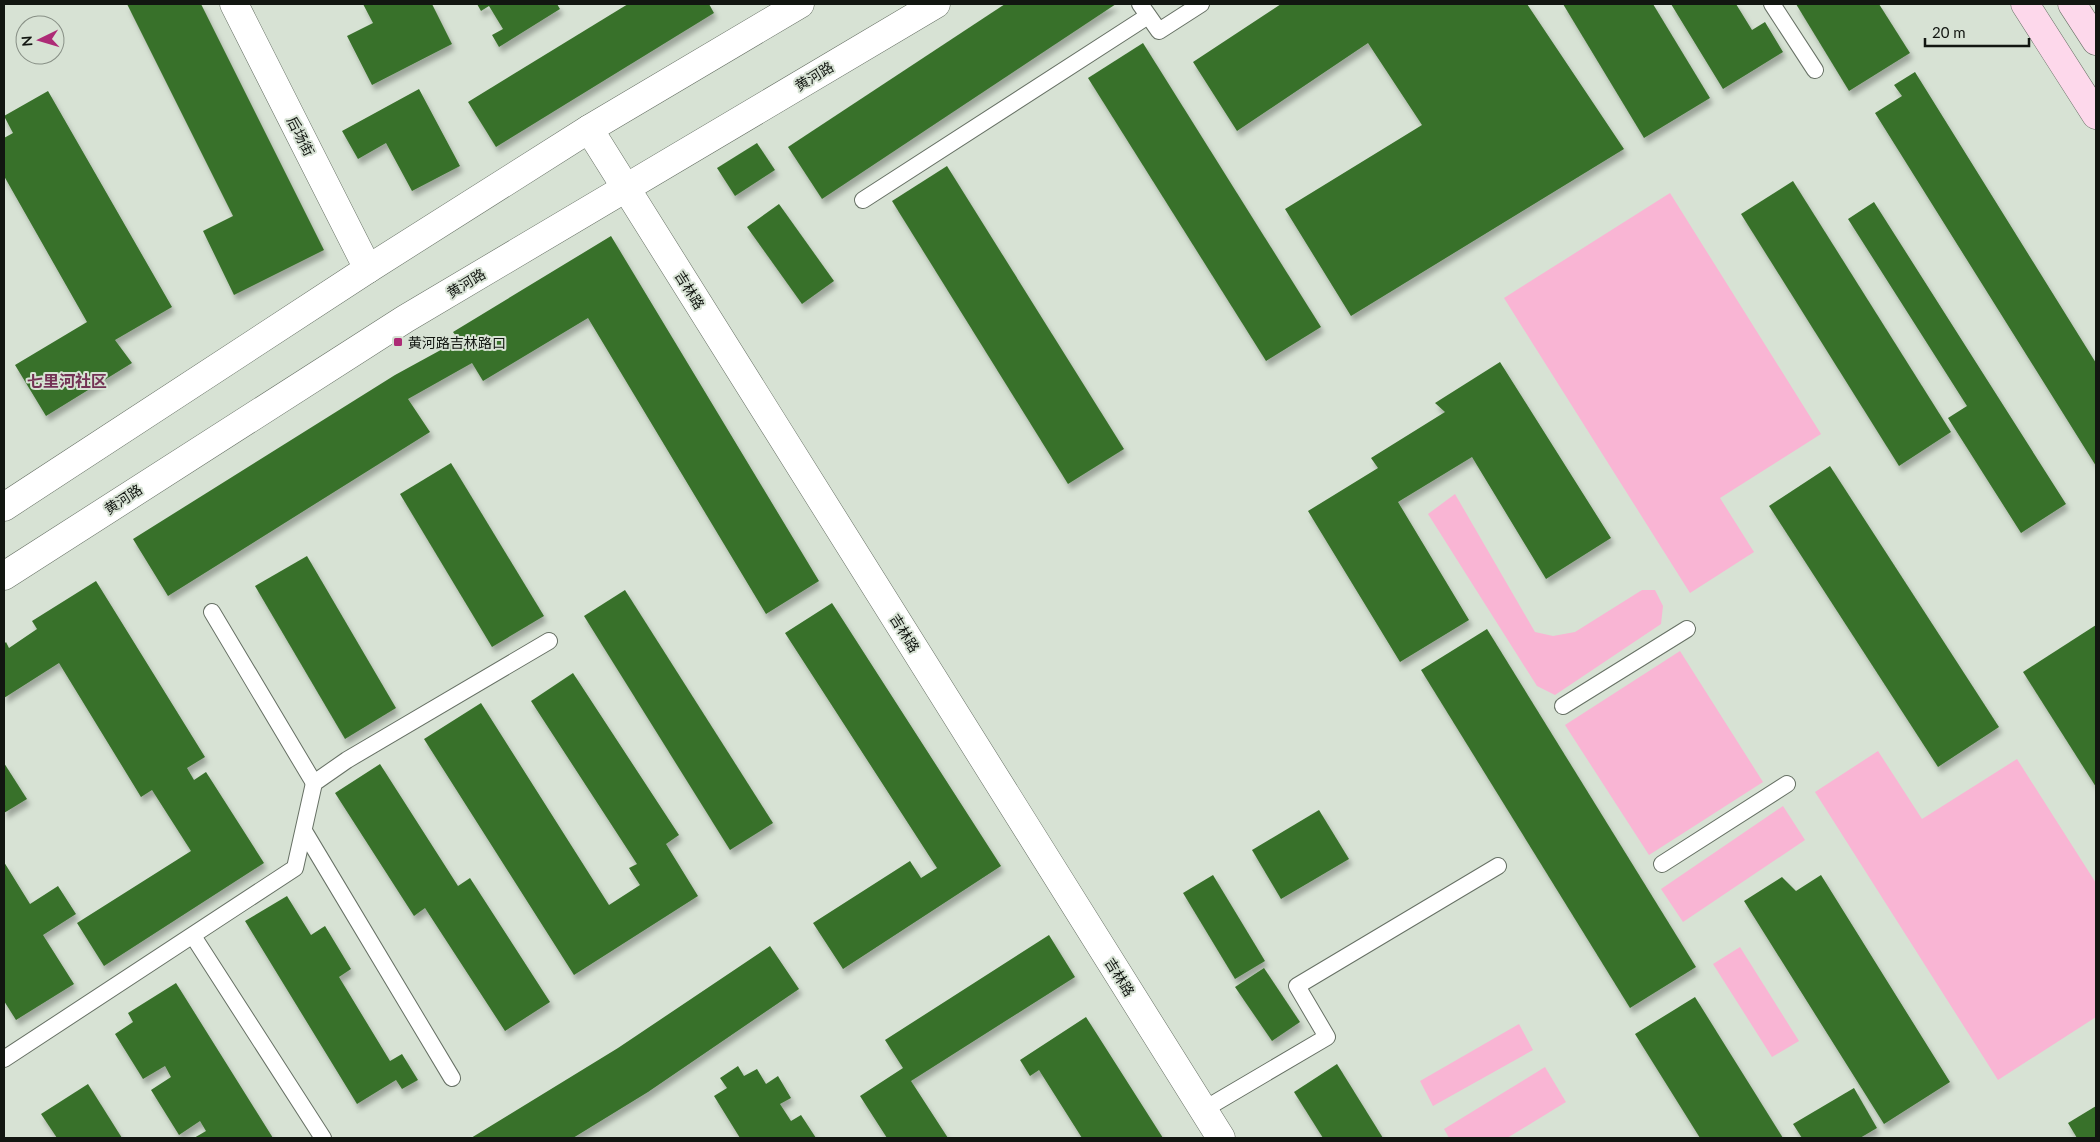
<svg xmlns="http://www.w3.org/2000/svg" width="2100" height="1142" font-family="Lato,'Noto Sans SC',sans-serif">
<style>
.green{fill:#f9b5d4}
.building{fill:#39712b;filter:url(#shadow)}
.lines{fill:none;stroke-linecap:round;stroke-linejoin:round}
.lane-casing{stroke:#677165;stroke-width:18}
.street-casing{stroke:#677165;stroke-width:29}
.secondary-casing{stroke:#677165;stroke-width:29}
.lane{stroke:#fff;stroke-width:16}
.street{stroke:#fff;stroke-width:28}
.secondary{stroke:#fdd8eb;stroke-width:28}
.poi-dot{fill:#ad2b76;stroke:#d7e2d4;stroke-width:2}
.labels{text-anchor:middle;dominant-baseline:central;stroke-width:4;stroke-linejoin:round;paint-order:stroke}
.street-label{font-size:14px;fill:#121611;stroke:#d7e2d4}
.poi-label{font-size:14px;fill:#121611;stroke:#d7e2d4;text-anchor:start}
.quarter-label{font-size:16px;font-weight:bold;fill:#733254;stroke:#d7e2d4}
</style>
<defs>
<filter id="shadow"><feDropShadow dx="3" dy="5.5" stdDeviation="2.5" flood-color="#0004"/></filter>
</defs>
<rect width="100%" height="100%" fill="#d7e2d4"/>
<!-- green -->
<g class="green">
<polygon points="1670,193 1821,434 1720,498 1754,552 1690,593 1504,298"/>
<polygon points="1455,494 1535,632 1553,636 1575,632 1642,590 1655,590 1663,606 1661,624 1555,695 1537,686 1428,514"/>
<polygon points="1680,651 1763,782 1649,855 1565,725"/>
<polygon points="1878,751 1922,819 2017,759 2096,883 2096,1017 1998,1080 1815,792"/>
<polygon points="1783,806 1805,840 1683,922 1661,889"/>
<polygon points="1740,947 1799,1041 1772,1057 1713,964"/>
<polygon points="1519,1024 1533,1050 1433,1106 1420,1081"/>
<polygon points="1545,1067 1566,1102 1507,1138 1449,1138 1444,1129"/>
</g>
<!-- building -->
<g class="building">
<polygon points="127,4 201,4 324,250 234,295 203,231 233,216"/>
<polygon points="363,4 432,4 452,44 372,85 347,36 373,23"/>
<polygon points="477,4 557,4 560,9 499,47 492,35 503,29 489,6 481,11"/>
<polygon points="628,4 709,4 714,13 496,147 468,102"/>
<polygon points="1005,4 1116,4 822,199 788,147"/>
<polygon points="1281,4 1527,4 1624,149 1351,316 1285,209 1422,125 1368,43 1237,131 1193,62"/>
<polygon points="1563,4 1653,4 1710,98 1644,138"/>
<polygon points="1671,4 1736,4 1752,30 1765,22 1783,52 1723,89"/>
<polygon points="1796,4 1879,4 1910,53 1849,91"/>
<polygon points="1143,43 1321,327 1266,361 1088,78"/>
<polygon points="1915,72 2096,363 2096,466 1875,113 1902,96 1894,85"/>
<polygon points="419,89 460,166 412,191 386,143 358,159 342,131"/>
<polygon points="48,91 172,307 115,340 132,363 46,416 15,365 87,322 4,176 4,138 13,133 4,116"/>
<polygon points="757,143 775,170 735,196 717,168"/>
<polygon points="947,166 1124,449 1068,484 892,201"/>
<polygon points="1793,181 1951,432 1899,466 1741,214"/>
<polygon points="1874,202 2066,504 2021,533 1948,418 1967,406 1848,219"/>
<polygon points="779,204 834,281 802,304 747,227"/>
<polygon points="611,236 819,581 766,614 588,318 483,381 472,363 408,399 430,432 168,596 133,539 395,375 459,340 453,332"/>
<polygon points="1500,362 1611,538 1546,579 1472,457 1398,502 1469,620 1400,662 1308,511 1378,468 1371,458 1445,412 1435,403"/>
<polygon points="451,463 544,616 492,647 400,494"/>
<polygon points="1830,466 1999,727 1938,767 1769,506"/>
<polygon points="307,556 396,708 345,739 255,586"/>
<polygon points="96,581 205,757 187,768 194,780 206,772 264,863 104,966 77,923 191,851 152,790 141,797 59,663 4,698 4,644 6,642 9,648 37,629 32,621"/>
<polygon points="625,590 773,823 730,850 584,616"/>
<polygon points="832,603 1001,866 843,969 813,923 910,861 921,878 937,868 785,633"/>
<polygon points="2096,625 2096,787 2023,672"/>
<polygon points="1487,629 1696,967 1630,1008 1421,670"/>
<polygon points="573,673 679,835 666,844 698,896 574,975 424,739 481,703 609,905 640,885 629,868 637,864 531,701"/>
<polygon points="4,763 27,799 4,813"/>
<polygon points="380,764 458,886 470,878 550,1002 505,1031 425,908 414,916 335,793"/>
<polygon points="1319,810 1349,859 1281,899 1252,850"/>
<polygon points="4,862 30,904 58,886 76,914 43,935 74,984 16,1020 4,1001"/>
<polygon points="1213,875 1265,961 1235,979 1183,893"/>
<polygon points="1821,875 1950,1082 1884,1124 1744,901 1782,877 1796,891"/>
<polygon points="287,896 311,935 325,926 351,969 339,977 390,1061 402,1054 418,1080 402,1089 396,1080 357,1104 245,921"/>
<polygon points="1049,935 1075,977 911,1081 948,1138 887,1138 860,1096 903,1068 885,1040"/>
<polygon points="770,946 799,989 648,1092 573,1138 471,1138 618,1048"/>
<polygon points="1264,968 1300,1022 1272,1041 1235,987"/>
<polygon points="176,983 273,1138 194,1138 206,1131 200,1121 179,1135 151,1090 171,1077 165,1066 143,1079 115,1034 133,1022 128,1013"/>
<polygon points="1695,997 1783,1138 1700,1138 1635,1034"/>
<polygon points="1086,1017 1163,1138 1082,1138 1039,1070 1030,1076 1020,1060"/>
<polygon points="1337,1064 1383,1138 1323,1138 1294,1092"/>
<polygon points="738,1066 744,1076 757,1069 766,1084 778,1076 791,1098 780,1104 791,1121 801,1115 816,1138 740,1138 714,1096 727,1088 720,1078"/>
<polygon points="88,1084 122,1138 57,1138 41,1114"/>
<polygon points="1854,1088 1877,1128 1860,1138 1802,1138 1793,1124"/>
<polygon points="2096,1106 2096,1138 2077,1138 2068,1123"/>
</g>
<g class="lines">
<!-- lane casing -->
<g class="lane-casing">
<g id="lane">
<polyline points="1140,4 1159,31 1201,4"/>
<polyline points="1772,4 1815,70"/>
<polyline points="863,200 1148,16"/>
<polyline points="212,612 314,783"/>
<polyline points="1563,706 1687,629"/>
<polyline points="304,831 452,1078"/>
<polyline points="1662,864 1787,784"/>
<polyline points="193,936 323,1138"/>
<polyline points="4,1059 295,868 314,783 347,760 549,641"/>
<polyline points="1203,1110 1327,1037 1297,986 1498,866"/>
</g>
</g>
<!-- street casing -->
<g class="street-casing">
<g id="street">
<polyline points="234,4 368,269"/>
<polyline points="589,129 1221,1138"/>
<polyline points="4,507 368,269 589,129 800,4"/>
<polyline points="4,576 405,319 936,4"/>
</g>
</g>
<!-- secondary casing -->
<g class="secondary-casing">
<g id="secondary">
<polyline points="2025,4 2096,115"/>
<polyline points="2072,4 2096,41"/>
</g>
</g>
<!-- lane -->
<use href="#lane" class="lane"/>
<!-- street -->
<use href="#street" class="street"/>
<!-- secondary -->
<use href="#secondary" class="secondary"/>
</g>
<!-- markers -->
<rect class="poi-dot" x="393" y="337" width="10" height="10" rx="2.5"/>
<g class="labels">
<!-- street labels -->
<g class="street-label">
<text transform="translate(814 76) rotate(-31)">黄河路</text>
<text transform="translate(301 136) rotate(63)">后场街</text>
<text transform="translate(466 283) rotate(-31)">黄河路</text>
<text transform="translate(690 290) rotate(58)">吉林路</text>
<text transform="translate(123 499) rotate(-33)">黄河路</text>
<text transform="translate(905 633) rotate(58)">吉林路</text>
<text transform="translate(1120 977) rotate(58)">吉林路</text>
</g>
<!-- poi labels -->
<g class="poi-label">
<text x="408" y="342">黄河路吉林路口</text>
</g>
<!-- quarter labels -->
<g class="quarter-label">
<text x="67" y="380">七里河社区</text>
</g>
</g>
<!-- border -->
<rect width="2100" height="1142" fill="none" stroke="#121611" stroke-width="10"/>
<!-- north arrow -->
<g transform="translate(40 40) rotate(265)"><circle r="24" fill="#d7e2d4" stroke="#889086"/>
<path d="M0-4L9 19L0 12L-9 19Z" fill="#ad2b76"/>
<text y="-8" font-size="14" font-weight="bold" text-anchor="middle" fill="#121611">N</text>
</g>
<!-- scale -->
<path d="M1925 38v8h104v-8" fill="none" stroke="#121611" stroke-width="2.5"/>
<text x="1932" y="38" font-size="15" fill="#121611" stroke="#d7e2d4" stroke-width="4" paint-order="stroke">20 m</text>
</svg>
